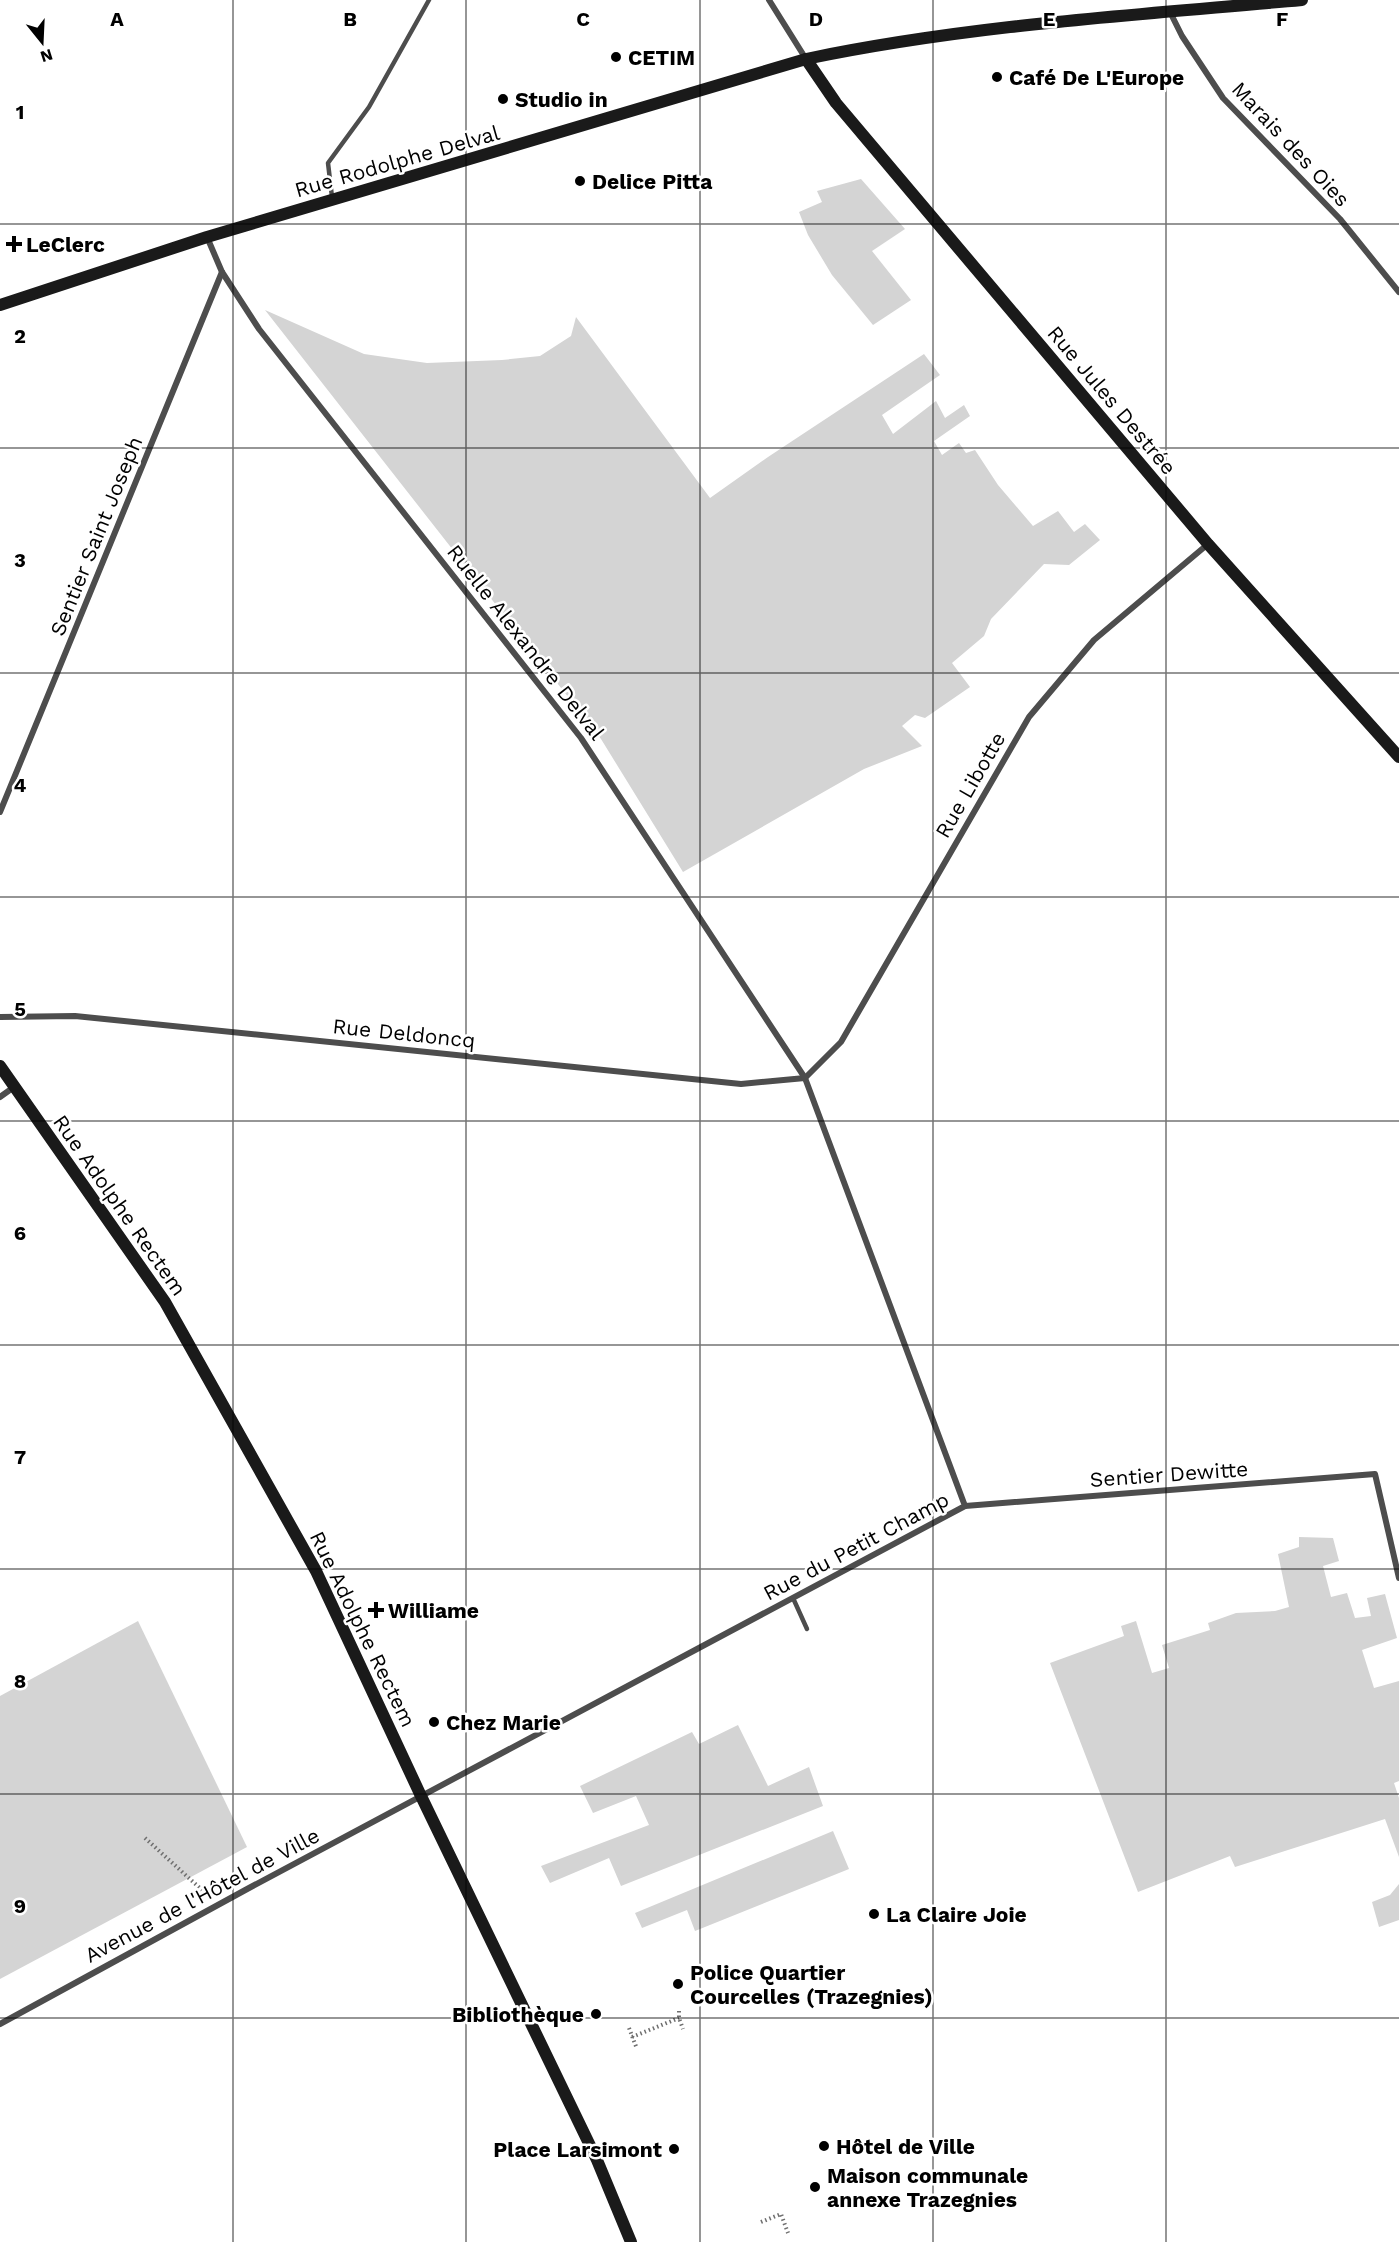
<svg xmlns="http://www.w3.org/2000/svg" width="1399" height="2242" font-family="'Work Sans',sans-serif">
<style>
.green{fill:#d4d4d4}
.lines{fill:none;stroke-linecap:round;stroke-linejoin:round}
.path{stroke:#6f6f6f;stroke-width:4;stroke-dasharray:1.5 3;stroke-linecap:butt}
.lane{stroke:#4d4d4d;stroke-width:4.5}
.street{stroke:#4d4d4d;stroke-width:6}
.secondary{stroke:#1a1a1a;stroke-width:12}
.grid{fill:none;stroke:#000;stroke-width:1.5;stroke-opacity:0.55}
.poi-dot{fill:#000;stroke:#fff;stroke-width:2}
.labels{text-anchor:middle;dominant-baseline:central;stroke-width:5;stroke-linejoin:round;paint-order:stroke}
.poi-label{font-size:21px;font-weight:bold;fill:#000;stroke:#fff;text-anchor:start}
.street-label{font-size:21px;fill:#000;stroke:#fff}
.grid-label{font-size:20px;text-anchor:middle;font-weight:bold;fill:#000;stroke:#fff;stroke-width:5;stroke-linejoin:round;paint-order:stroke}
</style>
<rect width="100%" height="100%" fill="#fff"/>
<!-- green -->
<g class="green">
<polygon points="861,179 905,229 872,251 911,300 873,325 832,275 808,235 799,212 822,202 817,191"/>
<polygon points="265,310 364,354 427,363 502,360 540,356 571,336 576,317 710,498 768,457 924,354 940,375 882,415 893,434 936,401 945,418 964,405 970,416 934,441 942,455 959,443 966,453 975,450 998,485 1033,526 1058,511 1074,532 1085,524 1100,540 1069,565 1044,564 991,619 984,636 952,663 970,687 925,718 915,715 902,726 922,746 864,769 683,872 601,739"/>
<polygon points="1299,1537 1333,1538 1339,1561 1323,1566 1331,1597 1347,1593 1355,1618 1371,1616 1367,1598 1385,1594 1397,1638 1362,1650 1374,1688 1399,1681 1399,1781 1394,1783 1399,1798 1399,1857 1385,1819 1235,1867 1230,1856 1138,1892 1050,1663 1124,1636 1121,1626 1136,1621 1152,1673 1169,1668 1162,1645 1210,1630 1208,1623 1236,1613 1275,1611 1289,1607 1278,1554 1299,1547"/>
<polygon points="138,1621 247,1847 0,1979 0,1696"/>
<polygon points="738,1725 768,1786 809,1767 823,1806 621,1886 609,1858 550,1883 541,1866 649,1825 636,1796 593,1813 580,1786 692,1732 699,1744"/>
<polygon points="833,1831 849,1869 695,1931 687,1910 642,1928 635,1913"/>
<polygon points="1399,1884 1399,1920 1379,1927 1372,1902 1390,1895"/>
</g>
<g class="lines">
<!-- path -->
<g class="path">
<polyline points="145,1838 202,1890"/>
<polyline points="679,2011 679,2018 683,2029"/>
<polyline points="629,2028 637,2049"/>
<polyline points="632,2037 679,2018"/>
<polyline points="761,2222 781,2214 788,2233"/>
</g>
<!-- lane -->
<g class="lane">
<polyline points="332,197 328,163 369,107 429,0"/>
<polyline points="793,1598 807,1629"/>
</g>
<!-- street -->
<g class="street">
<polyline points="769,0 806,59"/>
<polyline points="1170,12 1182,36 1223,98 1340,219 1399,292"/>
<polyline points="0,812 222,272"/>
<polyline points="0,1017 75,1016 741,1084 805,1078"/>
<polyline points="805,1078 841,1042 1029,717 1094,640 1208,544"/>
<polyline points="0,1097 14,1087"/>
<polyline points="965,1506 1375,1474 1399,1578"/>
<polyline points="0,2024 249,1888 965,1506 805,1078 581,738 259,329 222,272 207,237"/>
</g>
<!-- secondary -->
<g class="secondary">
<polyline points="806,59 836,103 1208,544 1399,757"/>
<path d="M0 305 207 237 806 59C969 25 1136 15 1302 0"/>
<polyline points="0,1066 165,1302 316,1571 421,1796 597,2160 631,2242"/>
</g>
</g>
<!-- grid -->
<path class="grid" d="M233 0V2242M466 0V2242M700 0V2242M933 0V2242M1166 0V2242M0 224H1399M0 448H1399M0 673H1399M0 897H1399M0 1121H1399M0 1345H1399M0 1569H1399M0 1794H1399M0 2018H1399"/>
<!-- markers -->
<g class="poi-dot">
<circle cx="616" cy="57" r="6"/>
<circle cx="997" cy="77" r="6"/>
<circle cx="503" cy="99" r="6"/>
<circle cx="580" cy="181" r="6"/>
<path d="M11 235h6v6h6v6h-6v6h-6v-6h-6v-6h6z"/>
<path d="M373 1601h6v6h6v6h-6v6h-6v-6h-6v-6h6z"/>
<circle cx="434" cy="1722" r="6"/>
<circle cx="874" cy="1914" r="6"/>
<circle cx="678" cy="1984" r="6"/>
<circle cx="596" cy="2014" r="6"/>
<circle cx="824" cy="2146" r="6"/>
<circle cx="674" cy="2149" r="6"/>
<circle cx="815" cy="2187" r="6"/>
</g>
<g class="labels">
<!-- poi labels -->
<g class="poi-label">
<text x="628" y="57">CETIM</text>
<text x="1009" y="77">Café De L'Europe</text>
<text x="515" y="99">Studio in</text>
<text x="592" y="181">Delice Pitta</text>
<text x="26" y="244">LeClerc</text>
<text x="388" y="1610">Williame</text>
<text x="446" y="1722">Chez Marie</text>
<text x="886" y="1914">La Claire Joie</text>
<text x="690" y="1972">Police Quartier<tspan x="690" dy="24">Courcelles (Trazegnies)</tspan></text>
<text x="584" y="2014" text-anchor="end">Bibliothèque</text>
<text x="836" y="2146">Hôtel de Ville</text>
<text x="662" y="2149" text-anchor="end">Place Larsimont</text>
<text x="827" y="2175">Maison communale<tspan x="827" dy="24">annexe Trazegnies</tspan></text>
</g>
<!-- street labels -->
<g class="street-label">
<text transform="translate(1291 144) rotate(47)">Marais des Oies</text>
<text transform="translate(397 161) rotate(-16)">Rue Rodolphe Delval</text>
<text transform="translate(1112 400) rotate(50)">Rue Jules Destrée</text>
<text transform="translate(96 536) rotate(-68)">Sentier Saint Joseph</text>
<text transform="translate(526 642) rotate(52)">Ruelle Alexandre Delval</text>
<text transform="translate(970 785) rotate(-60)">Rue Libotte</text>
<text transform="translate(404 1033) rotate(6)">Rue Deldoncq</text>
<text transform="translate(120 1205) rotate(55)">Rue Adolphe Rectem</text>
<text transform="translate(1169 1474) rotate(-4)">Sentier Dewitte</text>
<text transform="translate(856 1546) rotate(-28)">Rue du Petit Champ</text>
<text transform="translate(363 1629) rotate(64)">Rue Adolphe Rectem</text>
<text transform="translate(202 1895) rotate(-28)">Avenue de l'Hôtel de Ville</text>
</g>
</g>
<g class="grid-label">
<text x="117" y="26">A</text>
<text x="350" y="26">B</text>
<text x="583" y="26">C</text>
<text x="816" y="26">D</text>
<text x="1049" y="26">E</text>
<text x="1282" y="26">F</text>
<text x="20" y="119">1</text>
<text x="20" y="343">2</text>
<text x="20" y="567">3</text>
<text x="20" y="792">4</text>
<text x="20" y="1016">5</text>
<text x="20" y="1240">6</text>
<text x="20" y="1464">7</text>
<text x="20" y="1688">8</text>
<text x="20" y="1913">9</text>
</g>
<!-- north arrow -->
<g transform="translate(42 42) rotate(162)" stroke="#ffffff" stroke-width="4.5" paint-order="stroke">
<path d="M0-4.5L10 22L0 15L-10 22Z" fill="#000000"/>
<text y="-9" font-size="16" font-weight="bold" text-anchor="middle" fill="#000000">N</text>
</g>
</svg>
